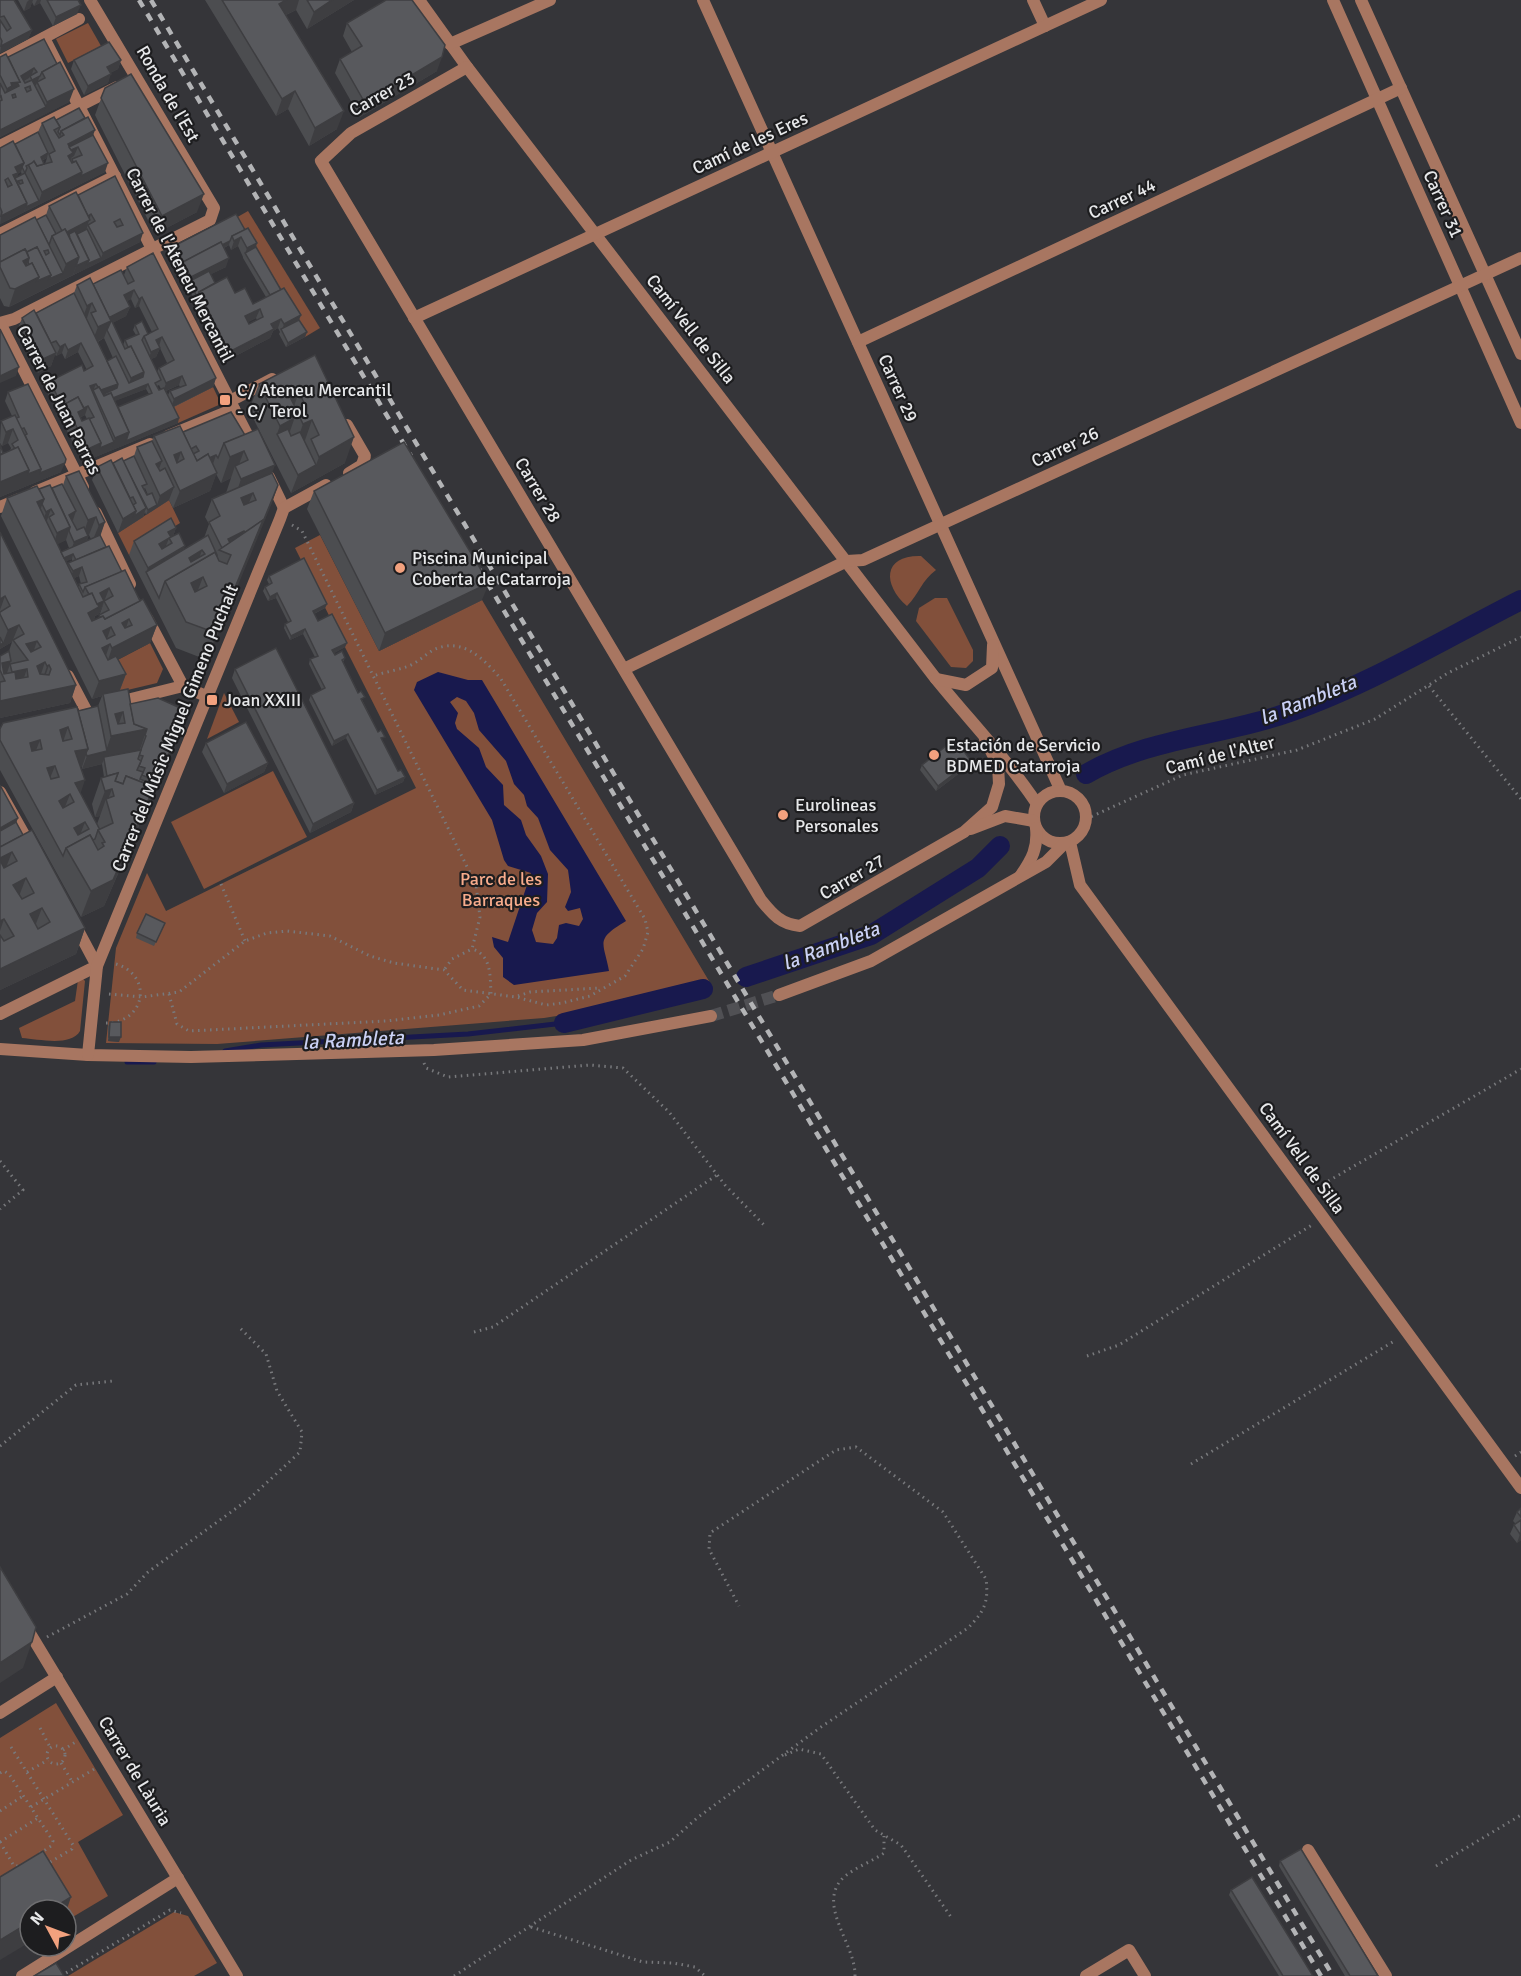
<svg xmlns="http://www.w3.org/2000/svg" width="1521" height="1976" font-family="Signika,sans-serif">
<style>
.green{fill:#82503b}
.water{fill:#18194e;fill-rule:evenodd}
.lines{fill:none;stroke-linecap:round;stroke-linejoin:round}
.stream{stroke:#18194e;stroke-width:5}
.canal{stroke:#18194e;stroke-width:20}
.street-tunnel{stroke:#505054;stroke-width:12;stroke-dasharray:12 6;stroke-linecap:butt}
.path{stroke:#78797c;stroke-width:3;stroke-dasharray:1.5 4.5;stroke-linecap:butt}
.street{stroke:#a87661;stroke-width:12}
.rail{stroke:#b3b4b6;stroke-width:4.5;stroke-dasharray:8 8;stroke-linecap:butt}
.wall{fill:#4c4d50;fill-rule:evenodd}
.shaded-wall{fill:#3e3e41}
.building{fill:#58595d;stroke:#3e3e41;stroke-width:1.5;fill-rule:evenodd}
.poi-dot{fill:#f2a17e;stroke:#1d1d1f;stroke-width:2}
.labels{text-anchor:middle;dominant-baseline:central;stroke-width:4.5;stroke-linejoin:round;paint-order:stroke}
.street-label{font-size:18px;fill:#e7e8ea;stroke:#1d1d1f}
.poi-label{font-size:18px;fill:#e7e8ea;stroke:#1d1d1f;text-anchor:start}
.park-label{font-size:18px;fill:#f8ac8c;stroke:#1d1d1f}
.water-label{font-size:20px;font-style:italic;fill:#cad1f5;stroke:#1d1d1f}
</style>
<rect width="100%" height="100%" fill="#353539"/>
<!-- green -->
<g class="green">
<polygon points="88,23 101,46 68,63 56,39"/>
<polygon points="248,211 320,328 305,337 234,219"/>
<polygon points="213,387 221,404 178,423 171,408"/>
<polygon points="169,500 180,523 129,555 118,533"/>
<polygon points="320,535 379,651 482,600 709,981 612,1007 544,1018 217,1044 106,1043 116,948 147,873 166,911 416,788 295,548"/>
<path d="M921 556 936 570C922 580 919 594 907 606 882 584 883 555 921 556Z"/>
<polygon points="935,598 947,598 973,650 973,661 966,668 951,667 916,621 919,608"/>
<polygon points="150,643 163,669 157,683 119,692 106,666"/>
<polygon points="224,693 239,722 207,739"/>
<polygon points="273,771 307,837 204,889 171,822"/>
<path d="M83 979 85 981 80 1031C71 1047 38 1039 22 1038L19 1028 75 1001 78 980Z"/>
<polygon points="56,1703 123,1815 78,1842 108,1896 66,1921 66,1910 0,1897 0,1738"/>
<polygon points="174,1912 188,1916 217,1963 194,1976 68,1976"/>
</g>
<!-- water -->
<path class="water" d="M438 672 468 680H482L626 921C594 940 604 942 609 971L514 985 503 977V958L494 947 492 937 508 942 531 873 508 866 504 860 492 820 414 690 417 682ZM457 697 466 701 474 713 479 730 506 761 514 784 524 795 527 806 538 818 550 850 568 870 571 892 565 907 568 911 580 908 583 919 579 926 566 923 559 925 557 938 553 944 536 942 532 930 537 913 547 902 548 874 541 856 526 835 521 820 504 805 503 785 486 767 479 748 457 729 455 723 458 713 450 702Z"/>
<g class="lines">
<!-- stream -->
<g class="stream">
<polyline points="225,1051 261,1045 468,1034 564,1023"/>
<polyline points="127,1062 154,1062"/>
</g>
<!-- canal -->
<g class="canal">
<path d="M1086 774C1145 740 1214 736 1278 716 1360 690 1444 639 1521 600"/>
<polyline points="746,977 871,935 978,868 1000,846"/>
<polyline points="564,1023 703,989"/>
</g>
<!-- street-tunnel -->
<polyline class="street-tunnel" points="711,1016 779,995"/>
<!-- path -->
<g class="path">
<polyline points="292,525 302,531 476,885 480,917 472,949 452,959 444,970"/>
<polyline points="1429,686 1521,799"/>
<polyline points="1086,819 1183,775 1297,750 1375,719 1448,673 1521,637"/>
<polyline points="221,884 245,941"/>
<path d="M109 994 142 997 179 992 245 941 267 933 287 931 330 936 370 956 394 963 444 970 463 990 516 997 546 1005 562 1003 590 996 625 976 643 949 648 932 645 919 501 679C484 659 462 636 433 650 425 655 418 662 409 666 398 670 385 672 373 676"/>
<path d="M169 994 177 1024 189 1031 386 1021 439 1015 479 1006 491 994C490 977 492 955 472 949"/>
<polyline points="518,996 530,992 600,988"/>
<path d="M106 1023C147 1023 154 972 112 963"/>
<polyline points="424,1063 426,1068 448,1077 590,1065 623,1068 669,1112 725,1185 764,1225"/>
<polyline points="0,1161 23,1190 0,1209"/>
<polyline points="1318,1187 1521,1069"/>
<polyline points="474,1332 493,1327 717,1175"/>
<polyline points="1087,1356 1119,1345 1312,1225"/>
<polyline points="0,1446 76,1385 113,1381"/>
<polyline points="1515,1456 1521,1452"/>
<polyline points="1191,1464 1396,1340"/>
<polyline points="47,1637 127,1594 148,1572 249,1499 300,1452 302,1432 277,1391 266,1354 239,1327"/>
<polyline points="40,1728 50,1747"/>
<circle cx="56" cy="1755" r="9"/>
<polyline points="11,1747 73,1845 72,1849 47,1864"/>
<polyline points="63,1750 77,1741"/>
<polyline points="785,1755 799,1749 821,1754 875,1830 901,1845 951,1917"/>
<polyline points="61,1763 73,1783"/>
<polyline points="27,1772 48,1760"/>
<polyline points="0,1773 4,1771 9,1774 53,1841 51,1846 36,1856"/>
<polyline points="31,1807 96,1768"/>
<polyline points="0,1811 23,1796"/>
<polyline points="0,1842 14,1866 20,1866"/>
<polyline points="0,1842 38,1818"/>
<polyline points="1436,1866 1521,1815"/>
<polyline points="531,1927 643,1962 673,1963 695,1967 705,1976"/>
<polyline points="61,1976 170,1910 181,1913"/>
<path d="M454 1976 631 1860 670 1842 697 1818 821 1727 968 1628C984 1612 989 1602 986 1579L943 1512 856 1447 836 1450 710 1533 709 1549 739 1606"/>
<path d="M855 1976C856 1944 815 1904 844 1877 856 1867 871 1862 884 1853V1836"/>
</g>
<!-- street -->
<g class="street">
<path d="M419 0 467 67 936 679C970 721 1007 759 1037 804"/>
<polyline points="703,0 1061,791"/>
<polyline points="1033,0 1045,26"/>
<polyline points="1333,0 1521,423"/>
<polyline points="1361,0 1521,354"/>
<polyline points="44,38 254,448"/>
<polyline points="450,44 550,0"/>
<polyline points="0,61 79,19"/>
<path d="M467 67 351 133 321 161 761 900C773 915 781 924 800 926L964 832 992 807 999 784 998 765 985 739"/>
<polyline points="0,146 117,87"/>
<polyline points="0,234 115,176"/>
<polyline points="414,318 1101,0"/>
<polyline points="0,323 14,319 210,220 214,208 90,0"/>
<polyline points="0,323 83,487"/>
<polyline points="858,342 1401,88"/>
<polyline points="230,401 272,379"/>
<polyline points="347,425 365,456 362,465 349,473"/>
<polyline points="168,436 234,409"/>
<polyline points="269,477 284,508"/>
<polyline points="35,492 150,444"/>
<polyline points="0,507 19,499"/>
<polyline points="96,513 130,584"/>
<polyline points="147,618 183,686"/>
<polyline points="624,669 847,561 863,560 1521,258"/>
<polyline points="68,676 86,710"/>
<polyline points="936,679 966,685 992,668 993,645"/>
<polyline points="115,703 183,686 206,696"/>
<circle cx="1060" cy="817" r="26"/>
<polyline points="0,792 31,847"/>
<polyline points="971,829 1005,816 1034,821"/>
<polyline points="1070,842 1080,885 1521,1488"/>
<path d="M1021 875C1032 859 1038 848 1036 828"/>
<polyline points="779,995 871,961 1046,862 1065,843"/>
<polyline points="0,1014 97,966 74,923"/>
<polyline points="0,1049 88,1055 191,1057 434,1050 583,1040 711,1016"/>
<polyline points="88,1055 97,966 280,519 284,508 326,485"/>
<polyline points="25,1625 237,1976"/>
<polyline points="0,1713 57,1677"/>
<polyline points="1308,1850 1386,1976"/>
<polyline points="22,1976 178,1878"/>
<polyline points="1086,1976 1129,1950 1145,1976"/>
</g>
<!-- rail -->
<g class="rail">
<polyline points="139,0 411,456"/>
<polyline points="151,0 1333,1976"/>
<polyline points="479,569 1321,1976"/>
</g>
</g>
<!-- wall -->
<g class="wall">
<polygon points="0,0 32,30 28,39 0,53"/>
<polygon points="18,0 78,0 77,14 53,26 40,3 34,6 32,2 30,8 24,11"/>
<polygon points="205,0 354,0 307,29 296,10 286,15 337,129 309,146 288,109 276,116"/>
<polygon points="347,23 437,71 360,117 335,73 340,59 352,52 343,36"/>
<polygon points="44,39 69,102 0,137 0,57 8,57"/>
<polygon points="74,60 121,60 118,69 110,73 108,83 84,95 71,69"/>
<polygon points="105,88 197,212 155,234 95,115"/>
<path d="M56 120 93 135 105 172 0 224V148L15 144 38 132 42 123ZM47 158 45 164H44L43 160ZM21 172 22 175 17 177 18 173Z"/>
<polygon points="115,176 140,242 9,307 4,306 0,298 0,235 36,220 46,215 49,206 78,195"/>
<path d="M245 230 257 243 256 247 281 290 301 315 299 320 307 332 305 337 286 347 279 334 280 332 278 328 273 331 270 338 226 361 170 252 172 247ZM229 245 231 250 238 246 243 257V258L266 297 253 304 235 293 215 283 211 274 226 267 224 248ZM256 318 257 320 249 324 248 322Z"/>
<path d="M127 267 216 378 213 387 174 407 178 423 83 462 46 390 50 381 87 370 78 352 65 359 62 353 56 356 55 354 51 366 38 373 17 331 22 318 36 313 74 293 77 285 93 284 124 275ZM131 299 135 308 139 306 152 332 148 334 135 325 133 330 136 335 125 340 123 345 112 323 126 316 130 307 127 301ZM104 338 113 358 107 361 98 342ZM160 348 167 363 159 368 157 372 151 359 156 357ZM159 385 161 389 159 390 157 386ZM179 385 180 387 170 391 168 395 166 391ZM146 389 149 394 118 407 114 401ZM85 415 87 419 82 421 81 418V417Z"/>
<polygon points="315,355 345,463 291,493 249,410 259,384"/>
<polygon points="8,392 61,472 0,497 3,453 10,451 11,448 8,443 2,446 0,443 1,421 12,416 5,401"/>
<path d="M183 432 245 435 272 473 278 485 207 660 176 648 129 555 134 541 176 528 173 536 185 546 183 550 204 538 209 524 205 517 212 499 226 493 231 478 221 483 216 474 210 491 173 508 169 500 146 515 145 512 143 517 118 533 92 480 97 467 123 461 134 456 137 447 152 441 154 436ZM145 488 148 495H147L144 489Z"/>
<path d="M66 476 105 522 100 535 106 547 157 625 150 643 118 659 126 674 120 690 130 704 187 711 154 791 104 906 81 917 0 770V729L98 706 102 696 92 699 1 516 7 498 39 489 52 488 63 485ZM88 535H89L91 539 87 541ZM66 540 69 548 61 552 57 544ZM72 559V561L68 563V565L66 561ZM79 576 81 584H79V587L74 578ZM104 602 98 619 94 620 95 616 99 614ZM102 764 104 777 101 778 92 804 95 817 100 816 97 824 80 793 81 767 82 766V769Z"/>
<polygon points="314,491 482,600 379,651 307,509"/>
<polygon points="0,532 76,685 70,703 0,718 0,656 9,651 12,642 0,649"/>
<polygon points="269,576 327,604 325,608 314,614 318,621 347,643 345,647 334,653 335,655 345,658 343,662 398,771 405,777 403,782 375,795 346,738 332,746 309,700 311,695 322,690 309,664 310,659 315,657 303,634 290,640 284,628 285,624 288,622 276,598 268,601 263,591 265,587 269,584 267,580"/>
<polygon points="235,669 354,803 351,812 310,833 232,678"/>
<polygon points="206,743 268,763 264,772 224,793 202,752"/>
<polygon points="922,765 970,765 936,791 920,770"/>
<polygon points="0,785 18,818 16,822 23,835 85,928 76,954 0,990"/>
<polygon points="165,923 154,946 136,938 137,933"/>
<polygon points="110,1022 119,1042 108,1041 108,1026"/>
<polygon points="1521,1508 1521,1540 1517,1543 1510,1534 1514,1525 1516,1524 1513,1521 1517,1512"/>
<polygon points="1280,1861 1378,1976 1345,1976 1279,1866"/>
<polygon points="1231,1890 1313,1976 1279,1976 1229,1895"/>
</g>
<!-- shaded-wall -->
<g class="shaded-wall">
<polygon points="29,0 33,0 30,8 24,11 27,2"/>
<polygon points="37,0 41,0 40,3 34,6"/>
<polygon points="286,0 299,0 296,10 273,21 279,4"/>
<polygon points="332,0 354,0 307,29 314,12"/>
<polygon points="81,5 77,14 53,26 56,17"/>
<polygon points="32,30 28,39 0,53 1,46"/>
<polygon points="442,57 437,71 360,117 365,103"/>
<polygon points="121,60 118,69 104,76 107,67"/>
<polygon points="34,68 31,77 30,76 29,78 19,84 15,95 9,96 2,102 7,89 11,83"/>
<polygon points="111,74 108,83 84,95 88,86"/>
<polygon points="40,76 36,85 29,89 32,80"/>
<polygon points="74,89 69,102 42,116 47,102"/>
<polygon points="295,91 288,109 276,116 282,99"/>
<polygon points="46,107 42,116 0,137 0,130"/>
<polygon points="344,111 337,129 309,146 315,128"/>
<polygon points="95,130 90,144 78,147 74,156 71,158 68,167 68,144"/>
<polygon points="48,153 47,158 40,161 41,157"/>
<polygon points="24,163 21,172 18,173 15,182 12,180 10,184 15,167"/>
<polygon points="108,163 105,172 24,212 26,207 39,201 42,192 82,172"/>
<polygon points="204,194 197,212 155,234 162,216"/>
<polygon points="27,203 24,212 0,224 1,216"/>
<polygon points="91,214 85,234 69,234 66,243 64,233 85,217"/>
<polygon points="247,232 241,237 238,246 231,250 234,241"/>
<polygon points="143,233 140,242 86,269 87,264 101,258 103,253"/>
<polygon points="230,241 229,245 186,267 185,264"/>
<polygon points="257,243 254,252 245,254 247,248"/>
<polygon points="25,257 32,260 28,262 23,276 17,279"/>
<polygon points="79,257 73,275 59,282 66,264"/>
<polygon points="229,258 226,267 191,284 190,281 191,277"/>
<polygon points="89,260 86,269 73,275 76,266"/>
<polygon points="63,273 59,282 9,307 15,289 39,277"/>
<polygon points="134,290 131,299 121,304 124,295"/>
<polygon points="142,297 139,306 135,308 139,299"/>
<polygon points="92,303 86,321 81,323 87,306"/>
<polygon points="130,307 126,316 109,325 104,338 91,345 98,327 110,317"/>
<polygon points="260,309 256,318 242,325 245,316"/>
<polygon points="301,315 297,324 282,331 284,324"/>
<polygon points="281,319 278,328 273,331 270,338 226,361 229,352 271,324"/>
<polygon points="307,332 305,337 286,347 288,343"/>
<polygon points="162,337 159,346 156,340"/>
<polygon points="81,343 78,352 65,359 68,350"/>
<polygon points="65,344 62,353 56,356 60,347"/>
<polygon points="160,348 156,357 148,361 151,352"/>
<polygon points="56,353 51,366 38,373 43,359"/>
<polygon points="19,367 16,376 0,383 0,376"/>
<polygon points="144,372 141,381 128,387 131,378"/>
<polygon points="182,376 179,385 163,392 166,383"/>
<polygon points="216,378 213,387 171,408 174,399"/>
<polygon points="96,384 93,391 93,390 92,393 90,386"/>
<polygon points="118,384 115,393 96,399 99,390"/>
<polygon points="148,384 146,389 105,405 106,400"/>
<polygon points="299,392 291,414 297,411 288,437 277,434 290,397"/>
<polygon points="88,406 85,415 81,417 79,422 78,412"/>
<polygon points="179,418 178,423 110,451 115,438 129,432"/>
<polygon points="312,420 303,446 294,450 303,424"/>
<polygon points="13,429 8,443 2,446 6,432"/>
<polygon points="354,437 345,463 291,493 298,475 316,465 319,457"/>
<polygon points="114,442 110,451 83,462 88,449 101,443"/>
<polygon points="244,451 237,470 235,466 231,478 221,483 230,457"/>
<polygon points="181,452 175,470 174,455"/>
<polygon points="216,455 213,464 202,468 203,461"/>
<polygon points="162,461 157,474 156,464"/>
<polygon points="65,463 61,472 0,497 0,482 29,470 41,469"/>
<polygon points="275,465 266,491 253,493 246,510 232,506 241,479"/>
<polygon points="217,473 210,491 173,508 180,491"/>
<polygon points="278,485 272,503 207,660 216,633"/>
<polygon points="174,487 169,500 146,515 148,510 157,505 160,496"/>
<polygon points="44,499 38,517 37,502"/>
<polygon points="146,508 143,517 118,533 123,519 136,511"/>
<polygon points="51,509 46,523 42,525 46,512"/>
<polygon points="76,511 73,520 66,524 69,515"/>
<polygon points="96,517 89,535 82,538 88,520"/>
<polygon points="105,522 99,540 92,542 99,525"/>
<polygon points="70,527 66,540 53,547 57,533"/>
<polygon points="176,528 171,541 169,538 164,551 159,544 168,532"/>
<polygon points="244,531 238,549 230,552 228,539"/>
<polygon points="88,536 85,545 71,551 74,542"/>
<polygon points="185,546 180,559 146,572 148,568"/>
<polygon points="202,550 199,559 186,567 189,558"/>
<polygon points="73,554 72,559 61,563 63,559"/>
<polygon points="82,567 79,576 70,580 73,571"/>
<polygon points="203,577 193,603 191,583"/>
<polygon points="489,583 482,600 379,651 385,633"/>
<polygon points="120,584 109,589 99,614 95,616 92,625 88,613 94,606 86,590"/>
<polygon points="277,593 276,598 268,601 270,597"/>
<polygon points="5,596 0,610 0,599"/>
<polygon points="327,604 325,608 311,615 313,611"/>
<polygon points="129,619 123,637 121,625 111,627 105,645 103,623"/>
<polygon points="19,625 12,642 0,649 0,645 3,643 8,630"/>
<polygon points="157,625 150,643 106,666 112,648"/>
<polygon points="305,629 303,634 290,640 291,636"/>
<polygon points="37,641 31,659 26,644"/>
<polygon points="347,643 345,647 331,655 332,650"/>
<polygon points="110,644 104,661 102,648"/>
<polygon points="11,661 5,679 2,663"/>
<polygon points="45,662 39,680 37,666"/>
<polygon points="49,665 43,683 41,684 47,666"/>
<polygon points="27,669 21,686 12,672"/>
<polygon points="126,674 119,692 103,694 102,696 92,699 99,681"/>
<polygon points="76,685 70,703 0,718 0,701"/>
<polygon points="123,712 115,735 147,729 138,755 104,759 102,764 82,769 87,756 106,751 111,736 115,714"/>
<polygon points="68,727 62,745 60,730"/>
<polygon points="348,734 346,738 332,746 334,741"/>
<polygon points="40,740 33,758 30,743"/>
<polygon points="88,749 82,767 69,769 75,751"/>
<polygon points="971,761 970,765 936,791 938,786"/>
<polygon points="268,763 264,772 224,793 227,784"/>
<polygon points="55,766 48,783 47,768"/>
<polygon points="405,777 403,782 375,795 377,790"/>
<polygon points="85,780 79,798 75,783"/>
<polygon points="154,787 144,813 104,906 81,917 91,891"/>
<polygon points="112,789 107,802 106,799 100,816 95,817 105,791"/>
<polygon points="70,794 63,812 59,801"/>
<polygon points="354,803 351,812 310,833 313,824"/>
<polygon points="18,818 11,836 0,842 0,828"/>
<polygon points="85,822 78,840 74,828"/>
<polygon points="12,852 2,878 0,879 0,857"/>
<polygon points="26,878 16,904 13,885"/>
<polygon points="42,908 32,934 30,914"/>
<polygon points="4,919 0,931 0,921"/>
<polygon points="85,928 76,954 0,990 0,969"/>
<polygon points="109,1037 121,1037 119,1042 108,1041"/>
<polygon points="1521,1533 1521,1540 1517,1543 1520,1534"/>
<polygon points="32,1642 23,1668 0,1683 0,1663"/>
<polygon points="71,1897 66,1912 66,1910 50,1910"/>
<polygon points="30,1922 30,1942 0,1960 0,1940"/>
</g>
<!-- building -->
<g class="building">
<polygon points="0,0 14,0 32,30 1,46 2,41 0,37 0,20 7,31 11,28 4,16 0,17"/>
<polygon points="47,0 78,0 81,5 56,17"/>
<polygon points="222,0 286,0 279,4 344,111 315,128 295,91 282,99"/>
<polygon points="307,0 332,0 314,12"/>
<polygon points="386,0 412,0 445,45 442,57 365,103 340,59 362,46 347,23"/>
<path d="M44 39 57 64 42 72 40 76 32 80 46 107 0 130V101L2 100 1 96 0 97V83L5 93 19 86 17 82H20L8 57ZM34 68 37 72 30 76 32 80 25 83 21 76ZM30 86 31 90 27 92 25 88ZM15 94 16 97 13 98 12 95Z"/>
<polygon points="109,42 121,60 107,67 111,74 88,86 74,60"/>
<polygon points="6,54 20,82 11,83 12,86 7,89 0,75 0,57"/>
<polygon points="60,62 74,89 47,102 37,82 45,78 42,72"/>
<polygon points="131,74 204,194 162,216 101,98 105,88"/>
<polygon points="79,108 85,118 61,131 60,135 58,132 60,127 56,120"/>
<polygon points="54,117 60,127 54,130 59,138 64,135 61,131 88,117 95,130 68,144 73,153 68,156 72,163 76,161 82,172 42,192 28,164 34,161 37,166 52,162 49,154 55,151 42,123"/>
<polygon points="38,132 48,153 41,157 44,164 37,166 34,161 32,163 26,166 27,168 25,173 22,167 24,163 15,144"/>
<polygon points="93,135 108,163 81,176 82,172 76,161 73,162 72,159 82,155 78,147 71,150 69,147"/>
<path d="M13 141 24 163 15 167 18 173 13 175 27 203 1 216 2 212 0 207V148ZM8 178 12 185 8 187 5 180Z"/>
<path d="M25 173 39 201 26 207 27 203 15 178ZM22 180 23 183 20 184 18 181Z"/>
<path d="M115 176 143 233 103 253 88 225 95 221 91 214 88 216 78 195ZM120 219 123 225 117 227 114 222Z"/>
<polygon points="76,192 90,220 67,232 65,229 62,231 49,206"/>
<polygon points="236,214 245,230 232,236 230,241 222,245 221,242 183,262 182,266 172,247"/>
<polygon points="46,215 56,234 52,236 49,245 36,220"/>
<path d="M35 217 63 273 49 279 51 275 37 247 27 252 25 249 0 262V235ZM48 250 49 253 46 255 44 251Z"/>
<polygon points="248,228 257,243 247,248 241,237 234,241 232,236"/>
<polygon points="65,229 79,257 66,264 52,236"/>
<polygon points="87,229 101,258 87,264 89,260 77,234"/>
<polygon points="75,231 89,260 76,266 79,257 70,238 69,234"/>
<polygon points="221,242 229,258 191,277 183,262"/>
<polygon points="37,247 51,275 37,281 39,277 32,263 29,265 28,262 29,258 27,252"/>
<polygon points="256,247 281,290 270,295 245,253"/>
<polygon points="25,249 29,258 23,261 26,266 32,263 39,277 15,289 10,288 0,267 0,262"/>
<polygon points="153,253 216,378 174,399 170,391 186,385 182,376 166,383 159,368 174,360 162,337 156,340 160,348 151,352 144,336 158,329 142,297 139,299 134,290 124,295 130,307 110,317 125,349 131,346 144,372 131,378 107,330 111,321 93,284 121,270 128,284 134,281 127,267"/>
<polygon points="209,271 215,283 199,292 197,297 190,281"/>
<path d="M227 277 235 293 245 288 253 304 284 288 301 315 284 324 281 319 271 324 274 329 229 352 199 292ZM260 309 263 317 249 324 245 316Z"/>
<polygon points="90,278 111,321 98,327 91,313 96,311 92,303 87,306 77,285"/>
<polygon points="74,293 118,384 101,390 99,387 98,387 96,384 90,386 114,442 100,448 101,443 89,419 94,417 88,406 84,408 78,397 65,404 63,408 50,381 82,365 84,371 93,366 81,343 68,350 65,344 60,347 56,341 51,343 36,313"/>
<polygon points="34,310 56,353 43,359 22,318"/>
<polygon points="299,320 307,332 288,343 281,329"/>
<polygon points="142,321 148,334 144,336 142,340 161,380 155,383 159,390 164,388 179,418 126,441 129,432 118,407 152,393 148,384 113,398 111,393 104,396 104,394 117,388 118,384 107,361 116,356 129,383 143,377 144,372 131,346 128,347 125,340 139,334 135,325"/>
<polygon points="0,329 19,367 0,376"/>
<path d="M315 355 354 437 319 457 311 439 319 435 312 420 303 424 297 411 290 414 293 419 280 426 259 384ZM299 392 306 407 297 411 290 397Z"/>
<polygon points="28,384 66,459 65,463 40,473 41,469 25,435 27,434 24,428 21,429 16,418 19,417 8,392"/>
<polygon points="99,387 104,396 111,393 129,432 115,438 93,390"/>
<polygon points="78,397 84,409 78,412 82,421 89,418 101,443 88,449 65,404"/>
<polygon points="231,412 245,435 224,443 218,458 216,455 209,458 208,454 197,461 193,454 199,451 196,446 191,449 183,432"/>
<polygon points="15,415 41,469 28,474 29,470 18,447 15,449 12,444 18,440 13,429 6,432 1,421"/>
<path d="M180 426 197 461 208 454 217 473 180 491 154 436ZM181 452 184 459 177 463 174 455Z"/>
<polygon points="258,429 275,465 241,479 235,466 248,460 244,451 230,457 224,443"/>
<polygon points="288,429 291,436 300,432 316,465 298,475 277,434"/>
<polygon points="152,441 162,461 156,464 160,471 165,468 174,487 160,496 137,447"/>
<polygon points="404,442 489,583 385,633 314,491"/>
<polygon points="0,444 3,453 0,455"/>
<polygon points="18,447 29,470 0,482 0,455"/>
<polygon points="134,456 147,484 142,486 147,495 152,493 157,505 148,510 123,461"/>
<polygon points="122,458 146,508 134,516 136,511 133,505 136,503 133,497 130,498 113,463"/>
<polygon points="111,460 136,511 123,519 97,467"/>
<polygon points="79,471 105,522 99,525 96,517 88,520 66,476"/>
<path d="M272 473 278 485 260 529 263 520 245 533 244 531 228 539 230 543 222 548 209 522 220 516 212 499ZM253 493 256 500 244 505 241 498Z"/>
<polygon points="62,484 76,511 69,515 77,530 84,527 88,536 74,542 69,531 70,527 52,488"/>
<polygon points="50,485 70,527 57,533 49,517 54,514 51,509 46,512 42,504 44,499 39,489"/>
<path d="M37 486 44 499 37 502 83 597 92 593 99 607 88 613 92 621 103 616 105 619 143 599 157 625 112 648 110 644 102 648 108 660 116 656 126 674 99 681 7 498ZM129 619 132 625 125 628 122 623ZM111 627 115 635 107 639 103 631Z"/>
<polygon points="171,518 176,528 168,532 171,537 159,544 162,549 172,543 169,538 179,533 185,546 148,568 134,541"/>
<path d="M263 520 216 633 186 622 165 581 215 552 219 561 227 564 231 555 219 550ZM203 577 207 586 195 592 191 583Z"/>
<path d="M0 532 76 685 0 701V682L5 681 0 670V656L9 651 11 661 2 663 4 674 15 672 16 679 28 677 27 669 12 672 10 664 28 660 13 640 24 634 19 625 8 630 0 614V612L10 606 5 596 0 599ZM37 641 41 647 31 652 26 644ZM45 662 47 666 49 665 51 669 49 675 40 674 37 666Z"/>
<polygon points="100,535 106,547 76,560 73,554 64,558 61,552"/>
<path d="M208 535 217 555V556L215 552 165 581 159 598 146 572ZM202 550 205 554 191 562 189 558Z"/>
<polygon points="109,546 122,572 85,587 83,592 79,584 87,582 82,567 73,571 68,563"/>
<polygon points="304,558 327,604 313,611 318,621 332,614 347,643 332,650 335,655 342,651 345,658 342,660 358,693 361,691 365,697 361,699 378,732 381,730 385,737 381,738 398,771 401,770 405,777 377,790 348,734 334,741 311,695 325,688 310,659 318,656 305,629 291,636 285,624 291,621 277,593 270,597 265,587 272,583 269,576"/>
<polygon points="125,570 140,601 105,619 103,616 100,617 99,615 109,610 104,601 113,596 109,588 100,593 104,601 97,604 92,593 89,594 85,587"/>
<polygon points="0,637 3,643 0,645"/>
<polygon points="276,648 354,803 313,824 235,669"/>
<path d="M128 689 134 724 147 729 111 736 103 694ZM123 712 125 723 118 724 115 714Z"/>
<polygon points="158,698 187,711 157,782 142,775 145,768 139,766 143,756 139,755 146,736 145,735 147,729 134,724 130,704"/>
<polygon points="98,706 107,751 87,756 86,753 88,749 78,711"/>
<path d="M77 707 88 749 75 751 85 780 75 783 100 830H98L95 839 93 840 90 835 66 848 63 856 0 740V729L3 723ZM68 727 72 739 63 741 60 730ZM40 740 42 749 32 751 30 743ZM55 766 59 777 51 779 47 768ZM70 794 74 802 63 808 59 801ZM85 822 89 829 78 835 74 828Z"/>
<polygon points="246,722 268,763 227,784 206,743"/>
<polygon points="955,739 971,761 938,786 922,765"/>
<polygon points="141,750 138,759 141,761 137,770 143,772 140,779 156,786 146,809 154,787 126,776 123,784 115,781 118,773 107,776 104,759 104,757"/>
<polygon points="118,773 115,781 123,784 126,776 154,787 113,880 91,891 66,848 90,835 98,850 104,846 102,843 105,842 98,830 113,823 106,799 114,796 112,789 105,791 101,778"/>
<polygon points="0,785 18,818 0,828"/>
<polygon points="16,822 23,835 0,847 0,831"/>
<path d="M32 830 85 928 0 969V935L4 941 14 936 4 919 0 921V860L4 868 17 861 12 852 0 858V847ZM26 878 34 893 22 899 13 885ZM42 908 50 922 38 929 30 914Z"/>
<polygon points="146,914 165,923 156,942 137,933"/>
<polygon points="110,1022 121,1022 121,1037 109,1037"/>
<polygon points="1521,1508 1521,1517 1517,1512"/>
<polygon points="1521,1520 1521,1533 1520,1534 1514,1525"/>
<polygon points="0,1567 36,1627 32,1642 0,1663"/>
<polygon points="1301,1849 1378,1976 1350,1976 1280,1861"/>
<polygon points="43,1851 71,1897 50,1910 30,1910 30,1922 0,1940 0,1877"/>
<polygon points="1252,1877 1313,1976 1283,1976 1231,1890"/>
<polygon points="56,1963 64,1976 34,1976"/>
</g>
<!-- markers -->
<g class="poi-dot">
<rect x="219" y="394" width="12" height="12" rx="3"/>
<circle cx="400" cy="568" r="6"/>
<rect x="206" y="694" width="12" height="12" rx="3"/>
<circle cx="934" cy="755" r="6"/>
<circle cx="783" cy="815" r="6"/>
</g>
<g class="labels">
<!-- street labels -->
<g class="street-label">
<text transform="translate(168 94) rotate(60)">Ronda de l'Est</text>
<text transform="translate(382 94) rotate(-29)">Carrer 23</text>
<text transform="translate(750 143) rotate(-25)">Camí de les Eres</text>
<text transform="translate(1122 199) rotate(-25)">Carrer 44</text>
<text transform="translate(1443 204) rotate(66)">Carrer 31</text>
<text transform="translate(180 265) rotate(63)">Carrer de l'Ateneu Mercantil</text>
<text transform="translate(691 329) rotate(52)">Camí Vell de Silla</text>
<text transform="translate(898 388) rotate(66)">Carrer 29</text>
<text transform="translate(59 400) rotate(63)">Carrer de Juan Parras</text>
<text transform="translate(1065 447) rotate(-25)">Carrer 26</text>
<text transform="translate(538 490) rotate(59)">Carrer 28</text>
<text transform="translate(175 728) rotate(-68)">Carrer del Músic Miguel Gimeno Puchalt</text>
<text transform="translate(1220 755) rotate(-14)">Camí de l'Alter</text>
<text transform="translate(852 877) rotate(-30)">Carrer 27</text>
<text transform="translate(1302 1158) rotate(54)">Camí Vell de Silla</text>
<text transform="translate(135 1771) rotate(59)">Carrer de Làuria</text>
</g>
<!-- poi labels -->
<g class="poi-label">
<text x="237" y="390">C/ Ateneu Mercantil<tspan x="237" dy="21">- C/ Terol</tspan></text>
<text x="412" y="558">Piscina Municipal<tspan x="412" dy="21">Coberta de Catarroja</tspan></text>
<text x="224" y="700">Joan XXIII</text>
<text x="946" y="745">Estación de Servicio<tspan x="946" dy="21">BDMED Catarroja</tspan></text>
<text x="795" y="805">Eurolineas<tspan x="795" dy="21">Personales</tspan></text>
</g>
<!-- park labels -->
<g class="park-label">
<text x="501" y="879">Parc de les<tspan x="501" dy="21">Barraques</tspan></text>
</g>
<!-- water labels -->
<g class="water-label">
<text transform="translate(1308 700) rotate(-22)">la Rambleta</text>
<text transform="translate(831 946) rotate(-21)">la Rambleta</text>
<text transform="translate(353 1040) rotate(-3)">la Rambleta</text>
</g>
</g>
<!-- north arrow -->
<g transform="translate(48 1928) rotate(311)"><circle r="28" fill="#1d1d1f" stroke="#6e6e70" stroke-width="1.5"/>
<path d="M0-4.5L10 22L0 15L-10 22Z" fill="#f2a17e"/>
<text y="-9" font-size="16" font-weight="bold" text-anchor="middle" fill="#e7e8ea">N</text>
</g>
</svg>
